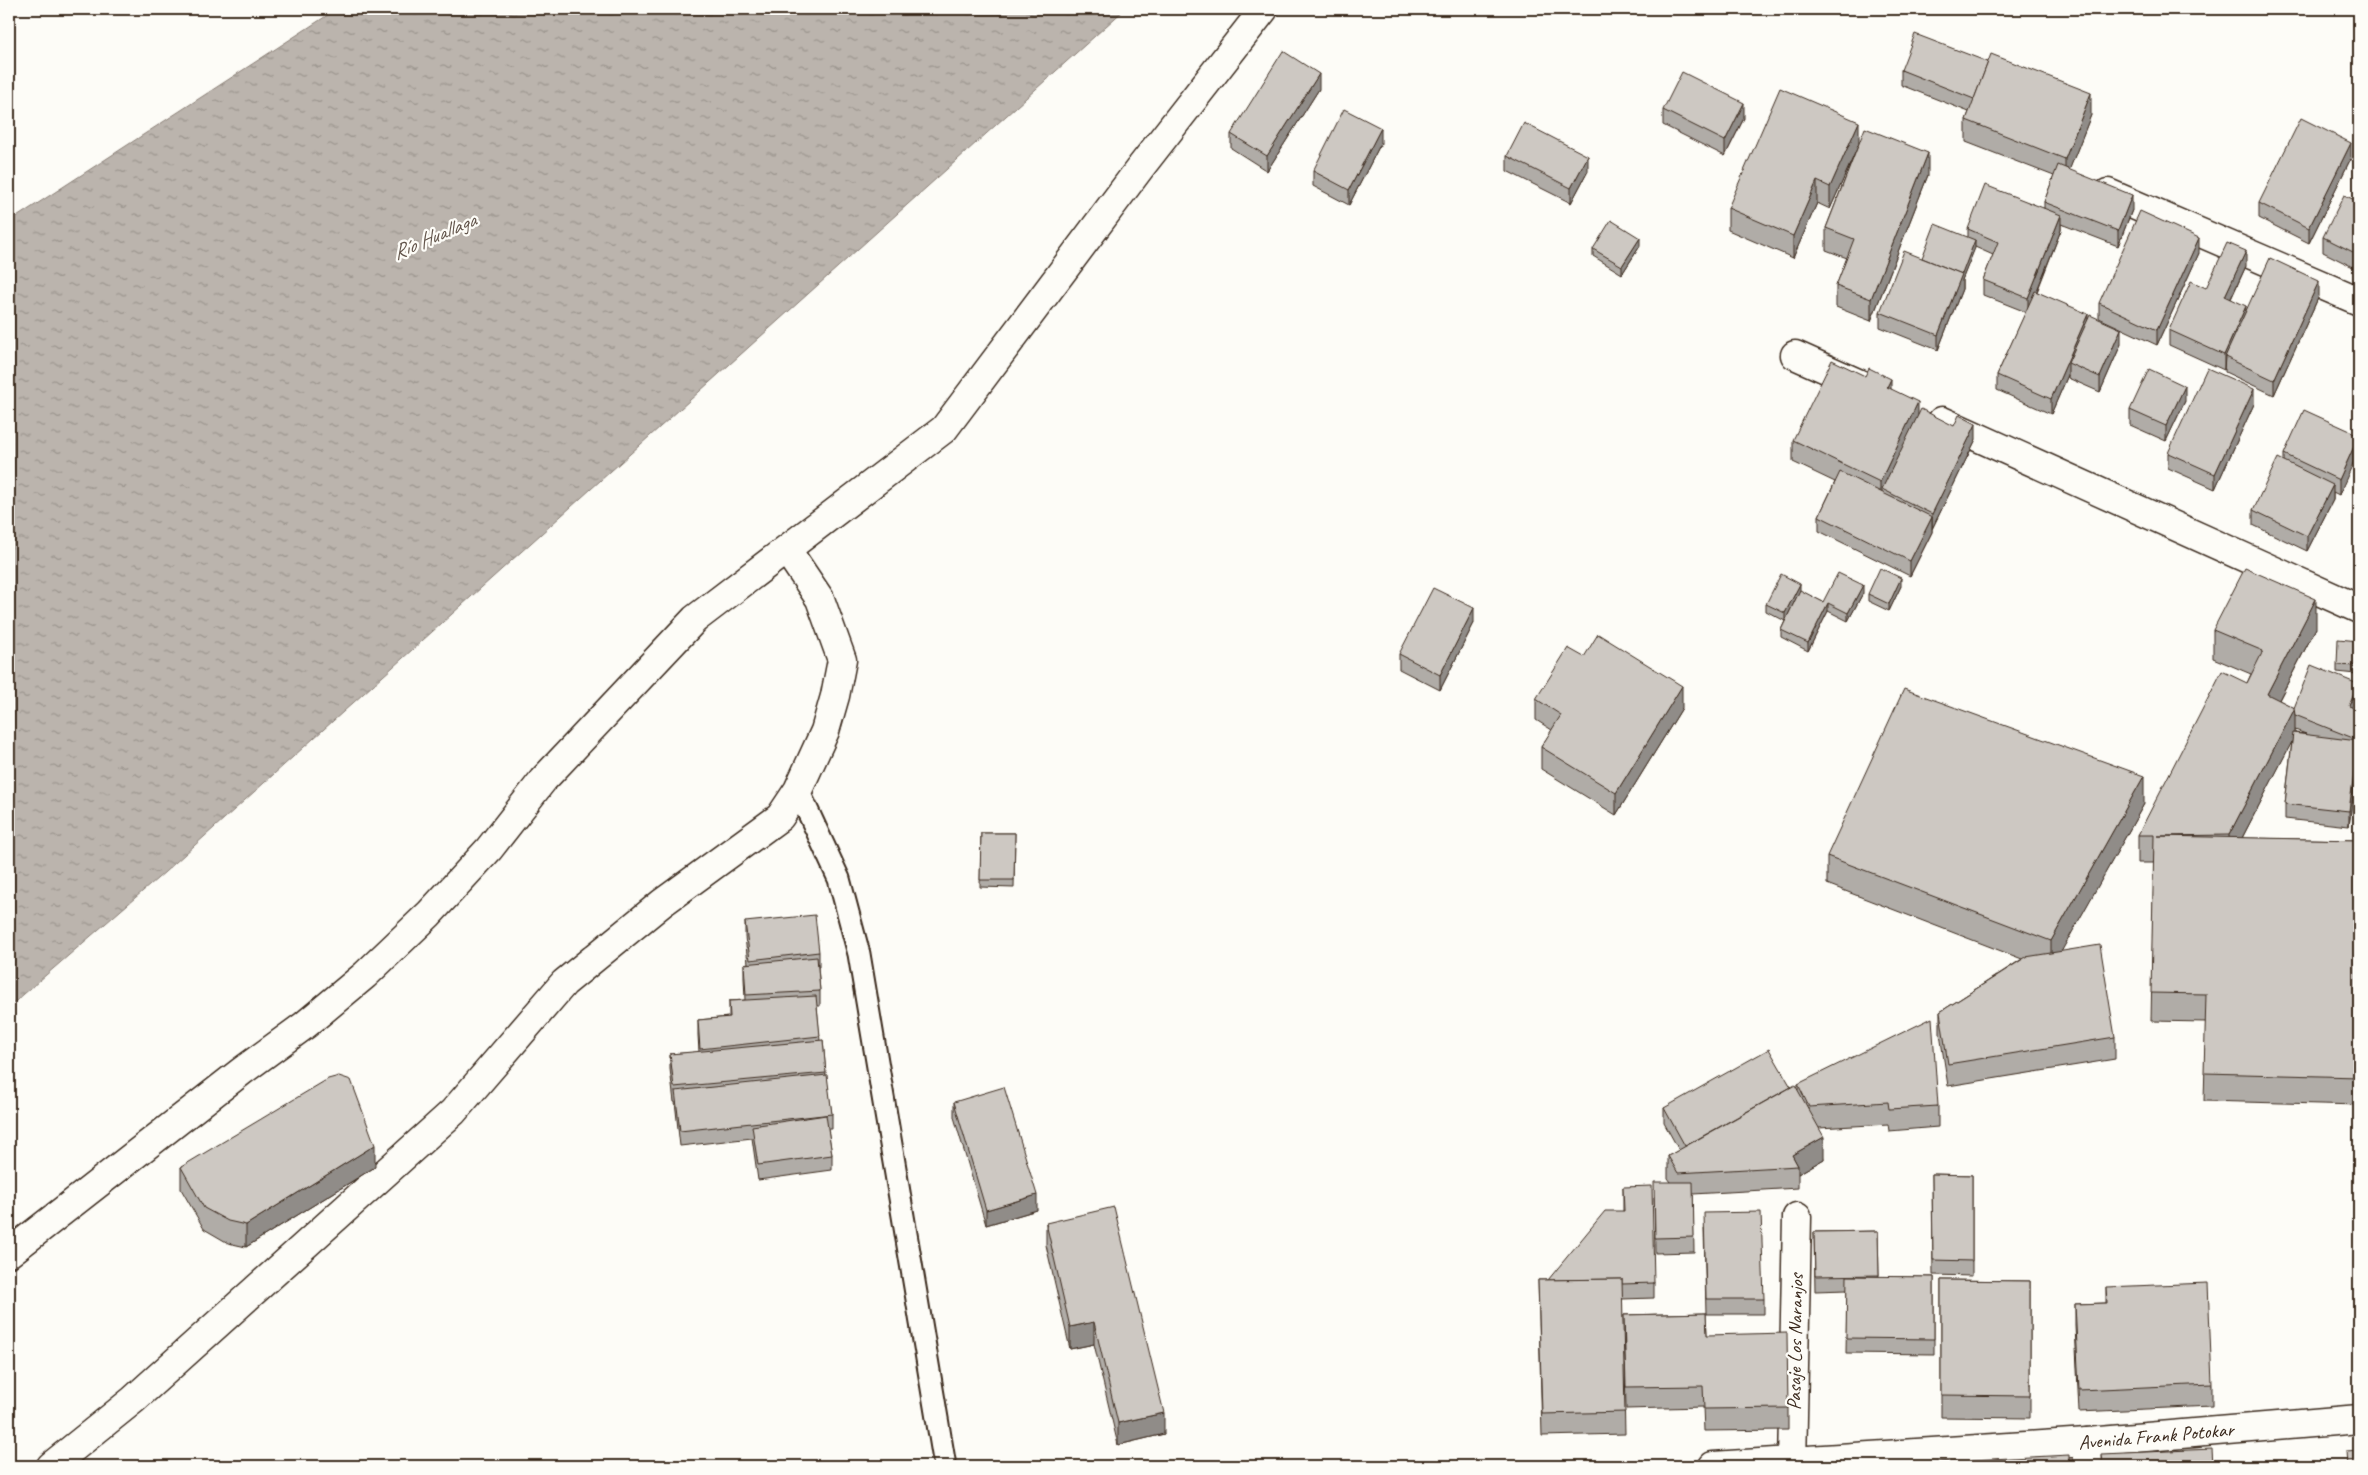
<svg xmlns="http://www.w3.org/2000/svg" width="2368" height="1475" font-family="Caveat,sans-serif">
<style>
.water{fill:url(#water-ripples);stroke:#887d74}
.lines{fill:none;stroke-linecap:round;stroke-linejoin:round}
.lane-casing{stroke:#3b2a1e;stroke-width:25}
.street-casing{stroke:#3b2a1e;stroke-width:31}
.lane{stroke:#fdfcf7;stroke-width:21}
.street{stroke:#fdfcf7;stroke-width:28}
.wall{fill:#b0aca7;stroke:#3b2a1e;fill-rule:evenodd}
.shaded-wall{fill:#908c88;stroke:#3b2a1e}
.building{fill:#cdc8c2;stroke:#3b2a1e}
.labels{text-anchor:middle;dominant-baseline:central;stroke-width:4.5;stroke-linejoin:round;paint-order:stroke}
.street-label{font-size:20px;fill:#3b2a1e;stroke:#fdfcf7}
.water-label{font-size:21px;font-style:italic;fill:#615349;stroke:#fdfcf7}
</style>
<defs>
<pattern id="water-ripples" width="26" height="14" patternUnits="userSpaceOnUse" patternTransform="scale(1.25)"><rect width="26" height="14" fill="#bbb4ad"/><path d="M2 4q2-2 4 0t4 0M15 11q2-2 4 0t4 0" fill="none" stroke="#99938c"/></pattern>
</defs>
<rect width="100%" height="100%" fill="#fdfcf7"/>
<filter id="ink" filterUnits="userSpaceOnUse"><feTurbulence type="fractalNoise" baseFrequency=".02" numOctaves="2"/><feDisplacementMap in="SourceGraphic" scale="10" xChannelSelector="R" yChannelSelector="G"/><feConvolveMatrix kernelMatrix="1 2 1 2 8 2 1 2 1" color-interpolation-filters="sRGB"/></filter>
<g filter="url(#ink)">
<!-- water -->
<polygon class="water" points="337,9 1125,9 165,872 9,1007 9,222"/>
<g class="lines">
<!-- lane casing -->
<g class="lane-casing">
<polyline id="lane" points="798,790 839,879 859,954 945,1466"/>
</g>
<!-- street casing -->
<g class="street-casing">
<g id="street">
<polyline points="2108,193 2359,301"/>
<polyline points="1795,355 1862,385"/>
<polyline points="1942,421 2359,609"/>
<polyline points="9,1253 242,1071 305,1025 365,975 429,914 489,849 543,780 695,619 944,429 1140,168 1264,9"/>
<polyline points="2087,1442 2088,1466"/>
<polyline points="51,1466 133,1400 453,1112 564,983 662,903 780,817 798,790 825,731 835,696 842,660 820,599 787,550"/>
<polyline points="1713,1466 2087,1442 2359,1419"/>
<polyline points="1792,1466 1797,1217"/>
</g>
</g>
<!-- lane -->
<use href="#lane" class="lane"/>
<!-- street -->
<use href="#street" class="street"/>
</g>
<!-- wall -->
<g class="wall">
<polygon points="1901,70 2091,115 2069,170 2132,210 2118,246 2061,224 2061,230 2037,292 2088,318 2121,344 2100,392 2068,378 2068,375 2051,414 1997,390 1997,375 2026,312 1983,295 1983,280 1993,255 1975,247 1962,280 1962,289 1938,350 1880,327 1880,312 1922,258 1968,237 1968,229 2044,208 2044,202 2054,176 1966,142 1966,120 1969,112 1901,85"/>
<polygon points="1319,89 1267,171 1231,148 1231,134"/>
<polygon points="1663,110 1744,118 1725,156 1663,125"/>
<polygon points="1381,143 1349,205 1313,186 1313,171"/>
<polygon points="1859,144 1928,175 1871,321 1836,307 1836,286 1847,258 1826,250 1826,228 1857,148 1830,209 1817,203 1793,258 1728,230 1728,208"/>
<polygon points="1507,156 1588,171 1571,203 1507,171"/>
<polygon points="2351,158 2309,243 2259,218 2259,203"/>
<polygon points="2359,202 2359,270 2323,252 2323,237"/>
<polygon points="1640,246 1622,274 1593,256 1593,249"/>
<polygon points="2199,253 2157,345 2099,318 2099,303"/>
<polygon points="2246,266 2231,299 2246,310 2319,296 2274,395 2225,372 2225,369 2224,370 2169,345 2169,330 2206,288"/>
<polygon points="1891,389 1918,414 1976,439 1932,529 1932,532 1910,576 1819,531 1819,516 1835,482 1793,462 1793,440"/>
<polygon points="2185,401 2166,441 2130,425 2130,410"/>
<polygon points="2254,404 2215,489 2168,468 2168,453"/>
<polygon points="2359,435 2339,495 2333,492 2333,500 2307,551 2253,525 2253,510 2284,461 2284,454"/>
<polygon points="1901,586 1889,611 1868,601 1868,594"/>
<polygon points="1800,591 1823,602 1863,593 1848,621 1828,611 1808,651 1781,637 1781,630 1785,621 1766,611 1766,604"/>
<polygon points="1474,623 1440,690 1399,669 1399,654"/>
<path d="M2316 628 2279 700 2294 708 2358 699 2354 708 2359 710V751L2358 755 2349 826 2285 819V804L2292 741 2242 838 2359 840V1105L2204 1101 2206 1022 2151 1021 2154 863H2138V835L2247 683 2251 674 2213 658V630ZM2295 730 2306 734 2295 733Z"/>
<polygon points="2359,649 2357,674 2337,672 2337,665"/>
<polygon points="1584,657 1682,708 1616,815 1541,769 1541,747 1552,730 1536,720 1536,699"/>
<polygon points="2144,804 2061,951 2115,1037 2115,1059 1948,1086 1940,1034 1940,1012 2022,959 1827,884 1827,856"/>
<polygon points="981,833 1015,833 1014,888 980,887"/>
<polygon points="745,922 819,952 819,967 818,967 820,991 820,1006 817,1006 820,1041 823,1040 826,1075 832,1114 832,1129 828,1129 832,1155 832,1170 758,1180 752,1138 680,1146 675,1102 674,1102 670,1069 670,1054 699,1052 698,1035 698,1020 729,1017 729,1001 745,1000 744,978 744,964 748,963 745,937"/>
<polygon points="1798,1084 1938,1106 1938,1127 1889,1131 1888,1124 1819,1128 1824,1159 1798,1174 1798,1188 1693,1194 1694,1252 1655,1253 1654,1197 1671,1182 1668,1178 1668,1156 1679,1150 1664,1123 1664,1108 1791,1087 1798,1090"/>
<polygon points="954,1102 1037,1210 986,1225 954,1117"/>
<polygon points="181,1167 375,1167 246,1247 228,1243 204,1229 181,1189"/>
<polygon points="1932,1174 1972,1175 1972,1276 1933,1275"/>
<polygon points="1623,1187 1654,1283 1654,1298 1622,1299 1625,1434 1542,1436 1538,1280 1548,1280 1623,1211"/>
<polygon points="1046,1223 1164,1434 1118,1445 1094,1344 1070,1349 1046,1245"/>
<polygon points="1704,1228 1764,1299 1764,1314 1706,1314 1707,1335 1788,1408 1788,1430 1704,1431 1703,1407 1626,1409 1624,1315 1706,1313"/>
<polygon points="1878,1231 1879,1277 1934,1277 1934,1354 1846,1353 1847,1290 1815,1291 1814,1232"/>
<polygon points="1941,1280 2030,1281 2030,1418 1941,1417"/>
<polygon points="2106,1287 2212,1384 2212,1406 2079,1412 2075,1326 2075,1304 2106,1303"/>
</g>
<!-- shaded-wall -->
<g class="shaded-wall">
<polygon points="1319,74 1319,89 1267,171 1267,156"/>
<polygon points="2091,93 2091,115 2065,181 2065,159"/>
<polygon points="1744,103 1744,118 1725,156 1725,141"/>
<polygon points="1859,122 1859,144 1830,209 1830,187"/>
<polygon points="1381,128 1381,143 1349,205 1349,190"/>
<polygon points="2351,143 2351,158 2309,243 2309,228"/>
<polygon points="1928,153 1928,175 1871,321 1871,299"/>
<polygon points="1588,156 1588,171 1571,203 1571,188"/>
<polygon points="1817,181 1817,203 1793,258 1793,236"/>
<polygon points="2132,195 2132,210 2118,246 2118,231"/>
<polygon points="2061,215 2061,230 2028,313 2028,298"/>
<polygon points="1640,238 1640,246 1622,274 1622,266"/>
<polygon points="2199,238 2199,253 2157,345 2157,330"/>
<polygon points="1975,240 1975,248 1962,280 1962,289 1938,350 1938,335"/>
<polygon points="2246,251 2246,266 2225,311 2225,296"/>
<polygon points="2319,281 2319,296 2274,395 2274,380"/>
<polygon points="2246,306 2246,321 2225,357 2224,370 2224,355"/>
<polygon points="2088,314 2088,329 2068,363 2068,375 2051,414 2051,399"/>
<polygon points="2121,329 2121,344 2100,392 2100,377"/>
<polygon points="1891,379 1891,401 1887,387"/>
<polygon points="2185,386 2185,401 2166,441 2166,426"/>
<polygon points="2254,389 2254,404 2215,489 2215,474"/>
<polygon points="1918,402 1918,424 1882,489 1882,500 1880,504 1880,482"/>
<polygon points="1976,424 1976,439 1932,529 1932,514"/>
<polygon points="2359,435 2359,450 2339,495 2339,480"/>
<polygon points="2333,485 2333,500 2307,551 2307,536"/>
<polygon points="1932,517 1932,532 1910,576 1910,561"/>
<polygon points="1901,578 1901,586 1889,611 1889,604"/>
<polygon points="1800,584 1800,591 1785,621 1785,613"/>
<polygon points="1863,585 1863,593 1848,621 1848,613"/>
<polygon points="2316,599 2316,628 2267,723 2267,694"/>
<polygon points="1828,603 1828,611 1808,651 1808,643"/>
<polygon points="1474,608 1474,623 1440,690 1440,675"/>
<polygon points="2358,684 2358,699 2349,721 2349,706"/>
<polygon points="1682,686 1682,708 1616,815 1616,793"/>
<polygon points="2295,708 2295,736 2229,863 2229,835"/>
<polygon points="2359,736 2359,751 2358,755 2349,826 2349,811 2358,740"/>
<polygon points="2144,776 2144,804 2051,970 2051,941"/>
<polygon points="1824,1137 1824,1159 1798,1174 1798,1166 1792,1155"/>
<polygon points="375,1145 375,1167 246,1247 246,1225"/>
<polygon points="1037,1195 1037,1210 986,1225 986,1210"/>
<polygon points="1094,1322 1094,1344 1070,1349 1070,1327"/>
<polygon points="1164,1413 1164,1434 1118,1445 1118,1423"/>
</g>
<!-- building -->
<g class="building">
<polygon points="1915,34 1988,62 1974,99 1901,70"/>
<polygon points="1283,51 1319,74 1267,156 1231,134"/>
<polygon points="1991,54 2091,93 2065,159 1966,120"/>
<polygon points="1682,72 1744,103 1725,141 1663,110"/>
<polygon points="1780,88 1859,122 1830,187 1817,181 1793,236 1728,208"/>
<polygon points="1344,109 1381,128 1349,190 1313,171"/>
<polygon points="2301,118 2351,143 2309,228 2259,203"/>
<polygon points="1524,123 1588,156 1571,188 1507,156"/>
<polygon points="1865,128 1928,153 1871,299 1836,286 1854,239 1826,228"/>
<polygon points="2058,165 2132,195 2118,231 2044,202"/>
<polygon points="1985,185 2061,215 2028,298 1983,280 1998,242 1968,229"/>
<polygon points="2344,195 2359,202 2359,255 2323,237"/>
<polygon points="2140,211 2199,238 2157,330 2099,303"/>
<polygon points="1611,220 1640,238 1622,266 1593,249"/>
<polygon points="1935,224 1975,240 1962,274 1922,258"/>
<polygon points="2227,243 2246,251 2225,296 2246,306 2224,355 2169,330 2191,281 2206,288"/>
<polygon points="1904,251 1962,274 1938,335 1880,312"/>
<polygon points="2270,258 2319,281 2274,380 2225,357"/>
<polygon points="2035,291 2088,314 2051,399 1997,375"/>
<polygon points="2090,315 2121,329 2100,377 2068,363"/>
<polygon points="1832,360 1865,376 1869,368 1891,379 1887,387 1918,402 1880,482 1793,440"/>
<polygon points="2207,368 2254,389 2215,474 2168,453"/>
<polygon points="2149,369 2185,386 2166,426 2130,410"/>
<polygon points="1921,409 1954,426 1959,415 1976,424 1932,514 1882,489"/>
<polygon points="2304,410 2359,435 2339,480 2284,454"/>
<polygon points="2278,458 2333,485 2307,536 2253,510"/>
<polygon points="1840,472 1932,517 1910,561 1819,516"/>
<polygon points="1880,568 1901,578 1889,604 1868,594"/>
<polygon points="2245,568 2316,599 2267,694 2295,708 2229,835 2158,836 2359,840 2359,1077 2204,1073 2206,994 2151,993 2154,835 2138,835 2222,671 2247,683 2263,651 2213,630"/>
<polygon points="1838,573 1863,585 1848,613 1828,603 1808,643 1781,630 1800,590 1823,602"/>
<polygon points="1781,574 1800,584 1785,613 1766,604"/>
<polygon points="1433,588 1474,608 1440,675 1399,654"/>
<polygon points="1598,634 1682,686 1616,793 1541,747 1561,715 1536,699 1568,648 1584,657"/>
<polygon points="2338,639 2359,641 2357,666 2337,665"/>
<polygon points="2311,665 2358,684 2349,706 2359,710 2359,736 2358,740 2295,715 2294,708"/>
<polygon points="1904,689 2144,776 2051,941 1827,856"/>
<polygon points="2293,733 2358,741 2349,811 2285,804"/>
<polygon points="981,833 1015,833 1014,880 980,880"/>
<polygon points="815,915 819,952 750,960 745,922"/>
<polygon points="2100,945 2115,1037 1948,1064 1940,1012 2026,957"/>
<polygon points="817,957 820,991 746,995 744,964"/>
<polygon points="816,996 820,1036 700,1049 698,1020 730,1017 729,1001"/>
<polygon points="1932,1018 1938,1106 1889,1109 1888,1102 1809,1107 1798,1084"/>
<polygon points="823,1040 826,1073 674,1087 670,1054"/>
<polygon points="1769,1049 1791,1087 1685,1146 1664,1108"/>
<polygon points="827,1075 832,1114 680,1131 675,1091"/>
<polygon points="339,1076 351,1080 375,1145 246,1225 228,1221 204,1208 181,1167 328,1079"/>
<polygon points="1795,1085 1824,1137 1792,1155 1798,1166 1678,1173 1668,1156"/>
<polygon points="1004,1087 1037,1195 986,1210 954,1102"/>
<polygon points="826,1115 832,1155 758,1165 752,1126"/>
<polygon points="1932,1174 1972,1175 1972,1261 1933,1260"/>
<polygon points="1654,1182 1693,1182 1694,1237 1655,1238"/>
<polygon points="1652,1186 1654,1283 1622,1284 1622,1279 1548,1280 1605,1211 1624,1211 1623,1187"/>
<polygon points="1114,1207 1164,1413 1118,1423 1094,1322 1070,1327 1046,1223"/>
<polygon points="1761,1212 1764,1299 1706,1299 1704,1213"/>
<polygon points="1878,1231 1879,1275 1815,1276 1814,1232"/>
<polygon points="1847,1276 1934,1277 1934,1339 1846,1338"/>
<polygon points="1622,1279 1625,1412 1542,1414 1538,1280"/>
<polygon points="1941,1280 2030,1281 2030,1396 1941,1395"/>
<polygon points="2208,1283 2212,1384 2079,1390 2075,1304 2107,1303 2106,1287"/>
<polygon points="1706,1313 1707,1335 1787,1333 1788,1408 1704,1409 1703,1386 1626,1387 1624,1315"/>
<polygon points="2212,1449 2213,1466 2103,1466 2102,1454"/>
<polygon points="2359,1450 2359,1466 2347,1466 2346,1451"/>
<polygon points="2069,1455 2069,1466 1972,1466 1972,1460"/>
<polygon points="1958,1461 1958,1466 1886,1466 1886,1464"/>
</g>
</g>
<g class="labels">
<!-- street labels -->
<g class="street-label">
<text transform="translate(1795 1342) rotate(-89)">Pasaje Los Naranjos</text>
<text transform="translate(2156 1436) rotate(-5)">Avenida Frank Potokar</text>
</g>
<!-- water labels -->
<g class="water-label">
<text transform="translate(434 236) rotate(-23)">Río Huallaga</text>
</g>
</g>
<!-- margin -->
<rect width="2368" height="1475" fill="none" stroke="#fdfcf7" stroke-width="30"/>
<rect x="15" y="15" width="2338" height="1445" fill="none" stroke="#3b2a1e" stroke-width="2" filter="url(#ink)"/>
</svg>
